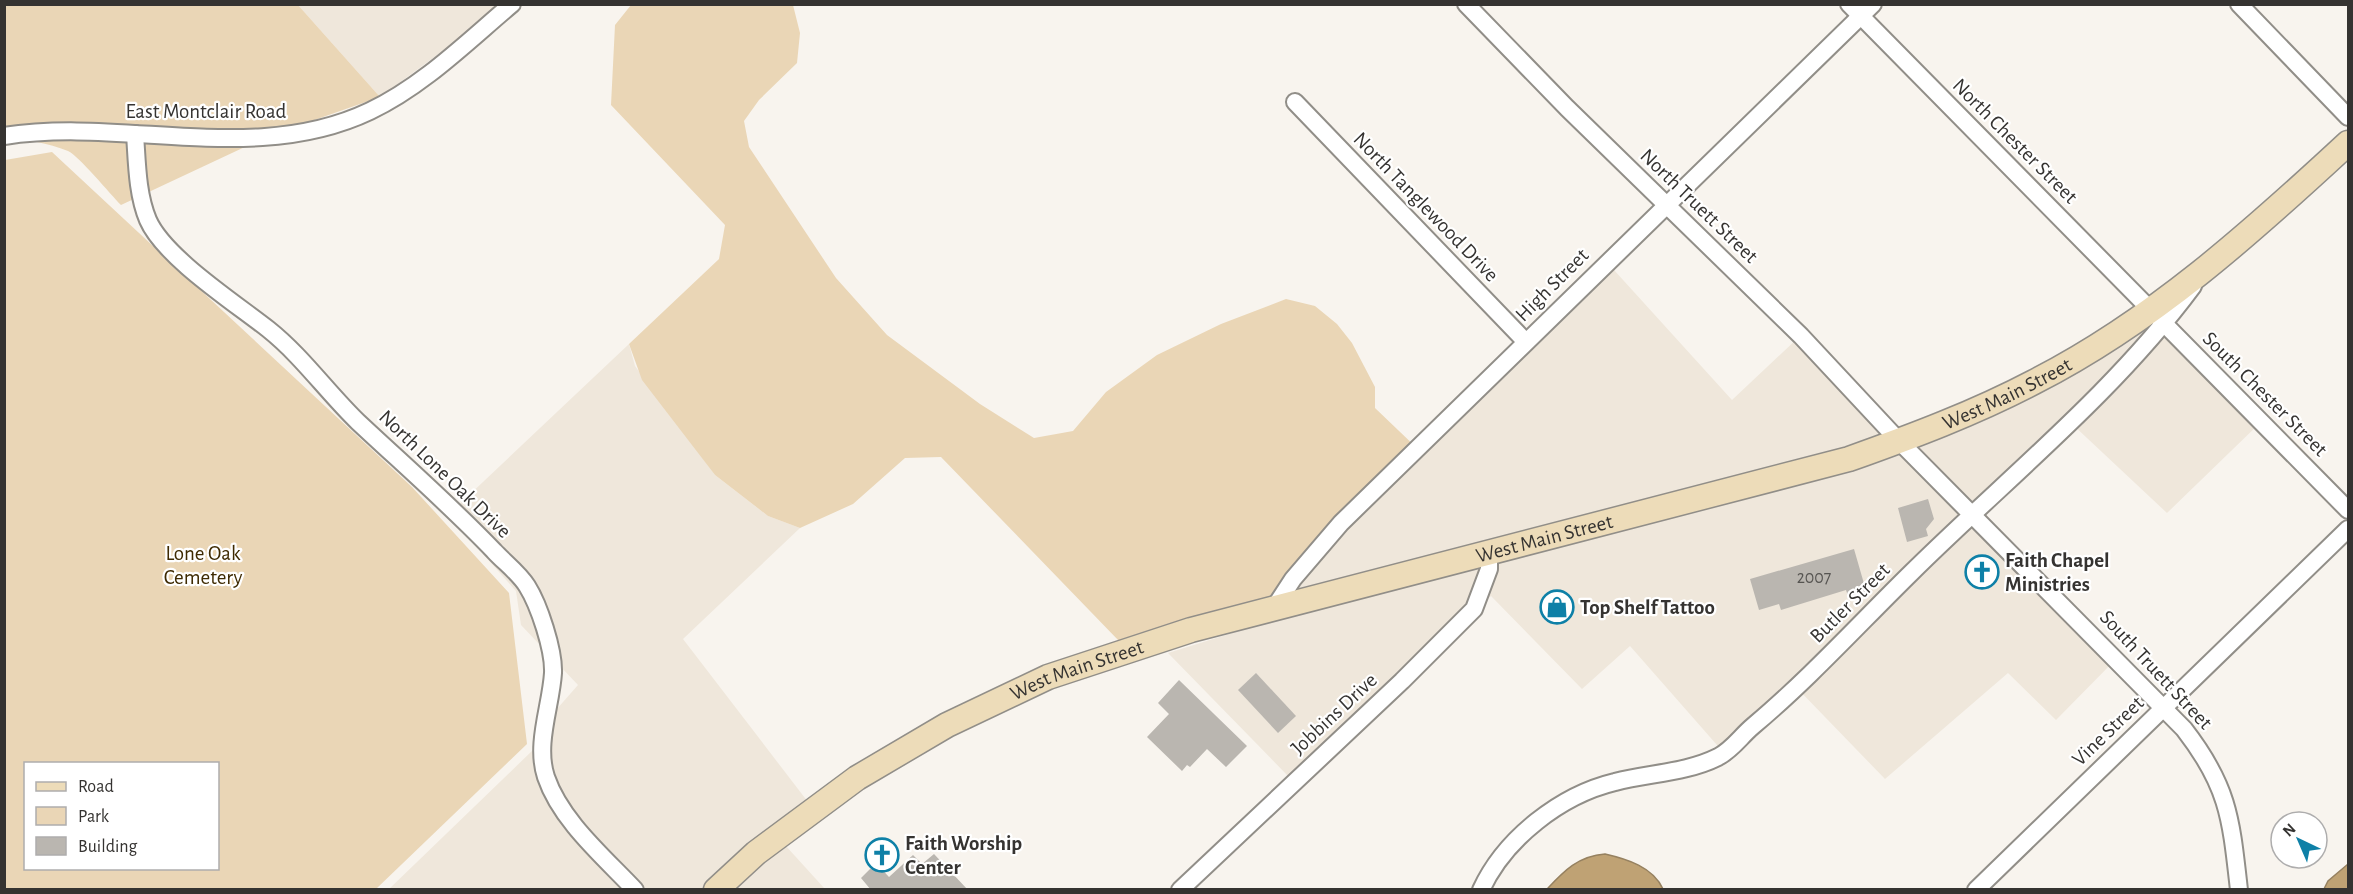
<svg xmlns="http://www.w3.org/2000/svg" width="2353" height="894" font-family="'Alegreya Sans',sans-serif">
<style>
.built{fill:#efe7db}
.green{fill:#ead6b6;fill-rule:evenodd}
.water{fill:#bfa274;stroke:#968160;stroke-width:1.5}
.building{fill:#bab6b0}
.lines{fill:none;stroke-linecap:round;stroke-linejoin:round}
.minor-casing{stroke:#918e88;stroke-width:20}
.secondary-casing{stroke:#918e88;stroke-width:27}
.minor{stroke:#fff;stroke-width:16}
.secondary{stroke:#eddcb9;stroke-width:24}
.labels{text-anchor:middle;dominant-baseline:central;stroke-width:4.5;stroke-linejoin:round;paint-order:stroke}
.number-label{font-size:18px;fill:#565451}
.street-label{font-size:21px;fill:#353331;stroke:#fff}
.park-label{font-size:21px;fill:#3e2a02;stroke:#fff}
.poi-label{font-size:21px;font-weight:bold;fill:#353331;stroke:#fff;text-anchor:start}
</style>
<rect width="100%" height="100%" fill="#f8f4ee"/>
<!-- built -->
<g class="built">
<polygon points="298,5 505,5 380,97"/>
<polygon points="1614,270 1732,400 1799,337 1884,436 1851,448 1283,596 1421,452"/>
<polygon points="2156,318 2262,421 2167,513 2071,423 1976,514 2118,657 2056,720 2008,673 1885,779 1795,686 1724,753 1630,646 1582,689 1491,596 1288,776 1168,653 1255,626 1853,468"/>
<polygon points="629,344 635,366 715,475 768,516 800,528 683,639 808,802 750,846 701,889 388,890 533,750 534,735 578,685 521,625 516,591 448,515"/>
<polygon points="785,845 825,889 731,890"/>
</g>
<!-- green -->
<g class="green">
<path d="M4 5H298L380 97 266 137 121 205C110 194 79 156 68 151 48 143 26 140 5 135Z"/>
<polygon points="631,5 793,5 800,33 797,63 759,100 744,121 749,147 836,278 887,335 980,404 1034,438 1073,431 1106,392 1157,355 1221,324 1286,299 1315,306 1337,324 1352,343 1375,387 1375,408 1421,452 1283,596 1119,641 941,457 905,458 853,504 800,528 768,516 715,475 642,380 629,344 719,259 725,225 611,105 615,25"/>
<path d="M52 152 412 487 509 593 527 744 376 889 5 890V160ZM26 764H218V868H26Z"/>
</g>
<!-- water -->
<g class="water">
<path d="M1605 854C1627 859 1653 867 1663 889H1547C1564 871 1578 856 1605 854Z"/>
<polygon points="2348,864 2348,889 2324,889 2328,881"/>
</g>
<!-- building -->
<g class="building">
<polygon points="1928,499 1934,519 1926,529 1928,536 1907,542 1898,508"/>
<polygon points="1854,549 1867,594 1849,599 1846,590 1781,610 1779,604 1759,610 1750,579"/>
<polygon points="1256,673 1296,716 1278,733 1238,690"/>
<polygon points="1179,680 1247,746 1226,767 1207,749 1190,767 1187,765 1182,771 1147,737 1169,714 1158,703"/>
<polygon points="934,854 968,890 871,890 861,878 876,863 889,877 913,855 922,864"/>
</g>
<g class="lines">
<!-- minor casing -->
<g class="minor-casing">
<g id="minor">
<path d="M1466 4 1567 108 1801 336 1899 441 2184 729C2229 787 2231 819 2239 890"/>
<polyline points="1849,4 2348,510"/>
<polyline points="2239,4 2348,117"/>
<polyline points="1295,102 1526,342"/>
<path d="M135 134C137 162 137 194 148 220 164 257 235 303 268 329 302 356 327 392 358 422 404 465 451 506 494 551 504 562 519 573 527 586 539 605 554 650 553 673 551 706 535 744 546 777 561 821 604 857 635 890"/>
<path d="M4 136C125 117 255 166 370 111 423 86 468 41 512 4"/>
<polyline points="1274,608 1293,579 1341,523 1873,4"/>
<polyline points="1180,890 1402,681 1474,609 1489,569 1489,554"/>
<path d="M1481 890C1505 838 1561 795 1615 782 1649 773 1686 773 1718 757 1733 749 1740 737 1753 726 1809 679 1859 624 1911 573 2006 479 2113 394 2193 286"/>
<polyline points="1976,890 2348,529"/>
</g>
</g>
<!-- secondary casing -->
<g class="secondary-casing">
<g id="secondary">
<path id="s1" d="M716 890 756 853 857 778 947 725 1048 677 1191 630 1849 459C1911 437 1975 413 2034 382 2152 322 2252 232 2348 143"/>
</g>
</g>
<!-- minor -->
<use href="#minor" class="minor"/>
<!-- secondary -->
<use href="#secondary" class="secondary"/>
</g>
<!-- icons -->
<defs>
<g id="church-ring" transform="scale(1.725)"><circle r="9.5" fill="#fff" stroke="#0e80a7" stroke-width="1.5"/><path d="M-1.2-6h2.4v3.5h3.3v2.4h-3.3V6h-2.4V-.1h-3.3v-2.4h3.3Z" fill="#0e80a7"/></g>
<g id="shop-ring" transform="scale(1.725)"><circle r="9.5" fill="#fff" stroke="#0e80a7" stroke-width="1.5"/><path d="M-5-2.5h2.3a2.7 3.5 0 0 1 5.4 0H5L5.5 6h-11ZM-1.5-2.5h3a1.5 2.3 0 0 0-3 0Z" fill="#0e80a7"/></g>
</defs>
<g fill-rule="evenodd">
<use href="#church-ring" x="1982" y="572"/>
<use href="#shop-ring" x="1557" y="607"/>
<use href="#church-ring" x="882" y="855"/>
</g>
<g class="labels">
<!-- number labels -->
<g class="number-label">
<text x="1814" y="578">2007</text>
</g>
<!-- street labels -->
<g class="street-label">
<text x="206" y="111">East Montclair Road</text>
<text transform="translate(2015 141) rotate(45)">North Chester Street</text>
<text transform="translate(1699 206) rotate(44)">North Truett Street</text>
<text transform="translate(1426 207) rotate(46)">North Tanglewood Drive</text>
<text transform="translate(1552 285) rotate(-45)">High Street</text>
<text stroke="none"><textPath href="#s1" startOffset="1398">West Main Street</textPath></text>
<text transform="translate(2265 394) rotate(45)">South Chester Street</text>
<text transform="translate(445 474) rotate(44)">North Lone Oak Drive</text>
<text stroke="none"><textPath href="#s1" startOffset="912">West Main Street</textPath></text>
<text transform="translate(1850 603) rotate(-45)">Butler Street</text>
<text stroke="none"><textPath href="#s1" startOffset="426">West Main Street</textPath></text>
<text transform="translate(2156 670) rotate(47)">South Truett Street</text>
<text transform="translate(1334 714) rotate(-43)">Jobbins Drive</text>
<text transform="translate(2108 731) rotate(-44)">Vine Street</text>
</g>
<!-- park labels -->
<g class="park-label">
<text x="203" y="553">Lone Oak<tspan x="203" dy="24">Cemetery</tspan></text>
</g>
<!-- poi labels -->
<g class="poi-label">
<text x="2005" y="560">Faith Chapel<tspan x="2005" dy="24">Ministries</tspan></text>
<text x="1580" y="607">Top Shelf Tattoo</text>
<text x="905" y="843">Faith Worship<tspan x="905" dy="24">Center</tspan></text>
</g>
</g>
<!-- border -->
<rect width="2353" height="894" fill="none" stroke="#353331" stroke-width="12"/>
<!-- legend -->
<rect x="24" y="762" width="195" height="108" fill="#ffffff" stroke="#aeadad" stroke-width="1.5"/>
<rect x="36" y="782" width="30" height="9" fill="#eddcb9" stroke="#aeadad" stroke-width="1.5"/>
<text x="78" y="792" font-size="18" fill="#353331">Road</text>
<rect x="36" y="807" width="30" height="18" fill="#ead6b6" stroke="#aeadad" stroke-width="1.5"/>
<text x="78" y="822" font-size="18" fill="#353331">Park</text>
<rect x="36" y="837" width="30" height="18" fill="#bab6b0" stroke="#aeadad" stroke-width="1.5"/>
<text x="78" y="852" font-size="18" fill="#353331">Building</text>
<!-- north arrow -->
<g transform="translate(2299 840) rotate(316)"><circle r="28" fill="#ffffff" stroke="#aeadad" stroke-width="1.5"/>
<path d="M0-4.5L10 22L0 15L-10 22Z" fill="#0e80a7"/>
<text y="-9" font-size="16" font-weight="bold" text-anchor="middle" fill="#353331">N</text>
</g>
</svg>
